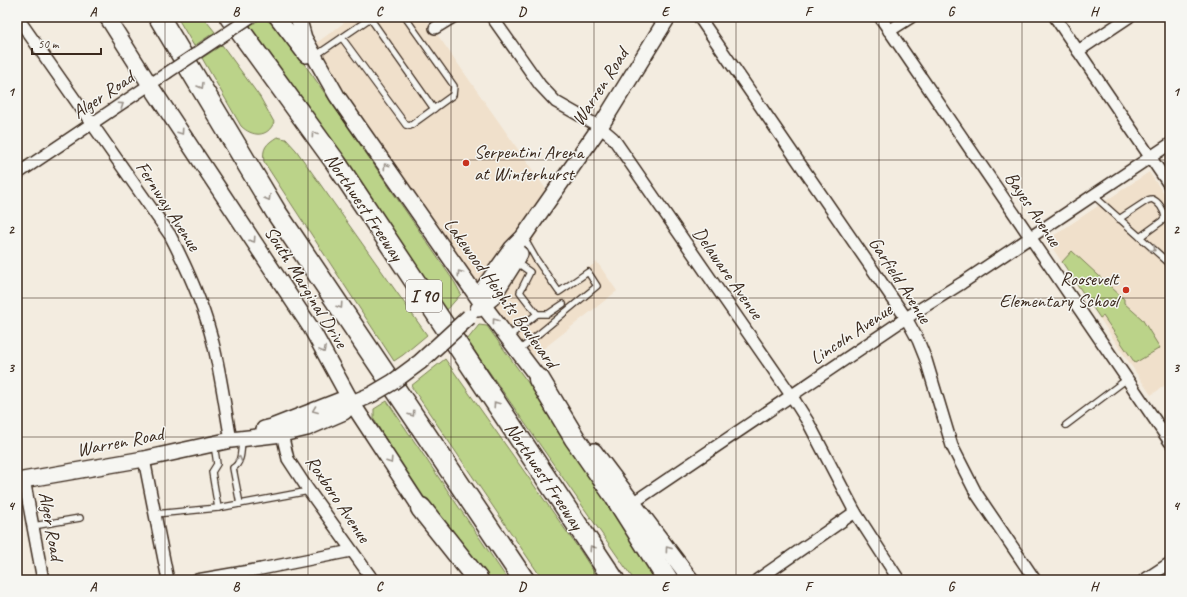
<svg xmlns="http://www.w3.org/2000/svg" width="1187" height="597" font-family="Caveat,sans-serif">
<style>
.built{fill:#f0e0cb}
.green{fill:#bbd389;stroke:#7b7e54}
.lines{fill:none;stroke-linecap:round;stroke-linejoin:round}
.lane-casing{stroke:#3b2a1e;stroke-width:8}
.street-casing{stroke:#3b2a1e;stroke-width:14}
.secondary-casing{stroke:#3b2a1e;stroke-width:18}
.highway-casing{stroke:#3b2a1e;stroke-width:23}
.lane{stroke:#f6f6f2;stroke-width:5.5}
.street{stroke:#f6f6f2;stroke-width:11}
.secondary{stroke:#f6f6f2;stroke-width:15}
.highway{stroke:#f6f6f2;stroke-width:20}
.street-bridge-casing{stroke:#3b2a1e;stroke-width:14;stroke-linecap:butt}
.secondary-bridge-casing{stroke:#3b2a1e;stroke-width:18;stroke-linecap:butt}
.street-bridge{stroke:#f6f6f2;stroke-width:11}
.secondary-bridge{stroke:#f6f6f2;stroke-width:15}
.oneway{stroke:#989088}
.grid{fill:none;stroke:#3b2a1e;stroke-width:1;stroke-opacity:0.55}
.poi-dot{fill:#c8321e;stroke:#f6f6f2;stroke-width:1.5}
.labels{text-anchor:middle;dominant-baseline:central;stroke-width:3;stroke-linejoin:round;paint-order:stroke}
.shield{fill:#f6f6f2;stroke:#73675e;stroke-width:1}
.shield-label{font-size:18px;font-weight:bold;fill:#3b2a1e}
.street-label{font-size:19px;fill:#3b2a1e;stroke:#f6f6f2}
.poi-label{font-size:19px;fill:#3b2a1e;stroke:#f6f6f2;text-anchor:start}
.neatline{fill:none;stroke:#3b2a1e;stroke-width:1.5}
.grid-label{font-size:13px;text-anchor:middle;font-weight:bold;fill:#3b2a1e}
</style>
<rect width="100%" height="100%" fill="#f3ece0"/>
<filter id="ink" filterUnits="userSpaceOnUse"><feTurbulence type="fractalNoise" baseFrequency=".025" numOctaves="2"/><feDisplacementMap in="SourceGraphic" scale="8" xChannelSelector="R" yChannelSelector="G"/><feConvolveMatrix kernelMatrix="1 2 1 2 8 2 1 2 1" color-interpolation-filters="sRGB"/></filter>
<g filter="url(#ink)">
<!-- built -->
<g class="built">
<polygon points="352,17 425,17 555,202 530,246 559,288 597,262 617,291 529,360 342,95 315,44"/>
<polygon points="1149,172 1170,203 1170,382 1151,395 1047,240"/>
</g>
<!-- green -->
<g class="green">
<polygon points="177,17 203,17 215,32 194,46"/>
<polygon points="259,20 266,20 275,25 313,76 455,283 461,294 446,311 246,28"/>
<path d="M222 45 260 97 274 122C268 138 252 137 241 126L202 58Z"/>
<path d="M277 137 286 139 296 150 427 335 403 355 394 361 264 162C262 148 266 144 277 137Z"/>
<polygon points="1072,251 1124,299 1124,303 1142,319 1160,348 1135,363 1103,316 1100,318 1062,262"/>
<polygon points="479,325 487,326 560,427 662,580 634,580 467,340"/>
<polygon points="445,359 581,552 599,580 543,580 411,386"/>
<polygon points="387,401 508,580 485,580 449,535 394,455 374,419 374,409"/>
</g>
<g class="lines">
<!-- lane casing -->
<g class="lane-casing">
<g id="lane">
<polyline points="370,18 434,109"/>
<polyline points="342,38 406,125 410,126 453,95 454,86 405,17"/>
<polyline points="315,56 372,17"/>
<polyline points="1093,195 1170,264"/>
<path d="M1119 219 1148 200 1152 199C1159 202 1164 210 1165 217L1162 221 1140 237"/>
<polyline points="537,314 548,314 563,304"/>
<polyline points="508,337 537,314 520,292 530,272 516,262"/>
<polyline points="518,351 597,286 588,272 559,292 536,259 524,238"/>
<polyline points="1066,425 1127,379"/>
<polyline points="214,444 217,464 212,472 218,508"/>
<path d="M240 504 233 468C242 463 241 450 242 440"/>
<polyline points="155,514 218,508 309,491"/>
<polyline points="33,526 80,518"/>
</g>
</g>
<!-- street casing -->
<g class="street-casing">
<g id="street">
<path d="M17 17 170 235C188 270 204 305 213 343 221 375 225 408 231 440"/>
<polyline points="492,17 540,85 556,102 600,127 613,138 791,395 808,422 855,512 899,580"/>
<polyline points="699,17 906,318 918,340 926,360 952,446 976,493 1035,580"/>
<polyline points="880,17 1170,442"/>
<polyline points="1055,17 1170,186"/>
<polyline points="435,28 453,17"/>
<polyline points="889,31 911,17"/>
<polyline points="1078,51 1129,17"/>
<polyline points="17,176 17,174 167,73"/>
<polyline points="282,434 288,459 307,488 373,580"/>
<polyline points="144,459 168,580"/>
<polyline points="24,479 43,580"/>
<polyline points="634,502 906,318 962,283 1170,144"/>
<polyline points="197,580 261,569 351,551"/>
<polyline points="757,580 855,512"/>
<polyline points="1144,580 1170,563"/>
</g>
</g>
<!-- secondary casing -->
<g class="secondary-casing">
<g id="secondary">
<polyline points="107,17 150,85 311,328 352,403 426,516"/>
<polyline points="277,17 306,55"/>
<polyline points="298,17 304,38 337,96 483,305 546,388"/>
<polyline points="483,305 482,290 512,248 523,237 600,127 668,17"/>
<polyline points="478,309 492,298 520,254"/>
<polyline points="264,429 272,427 341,400 352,403"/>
<polyline points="594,451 691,580"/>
<polyline points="17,481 144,459 231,440 282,434 307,428 344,412 352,403 371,395"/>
</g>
</g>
<!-- highway casing -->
<g class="highway-casing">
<g id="highway">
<polyline points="159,17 276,212 524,580"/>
<polyline points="230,17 336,163 614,580"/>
<polyline points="539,379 575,439 614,495 668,580"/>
<polyline points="421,508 478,580"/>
</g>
</g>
<!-- lane -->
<use href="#lane" class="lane"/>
<!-- street -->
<use href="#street" class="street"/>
<!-- secondary -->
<use href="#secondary" class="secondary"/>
<!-- highway -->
<use href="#highway" class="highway"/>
<!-- street-bridge casing -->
<g class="street-bridge-casing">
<polyline id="street-bridge" points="167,73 251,17"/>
</g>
<!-- secondary-bridge casing -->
<g class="secondary-bridge-casing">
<polyline id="secondary-bridge" points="371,395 393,382 420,362 469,317"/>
</g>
<!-- street-bridge -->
<use href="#street-bridge" class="street-bridge"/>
<!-- secondary-bridge -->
<use href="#secondary-bridge" class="secondary-bridge"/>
</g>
<!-- one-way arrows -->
<defs><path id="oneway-chevron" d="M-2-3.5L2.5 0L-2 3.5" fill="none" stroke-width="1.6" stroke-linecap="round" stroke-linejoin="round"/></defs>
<g class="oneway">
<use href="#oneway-chevron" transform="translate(201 86) rotate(59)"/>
<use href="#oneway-chevron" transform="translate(121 105) rotate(-34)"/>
<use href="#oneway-chevron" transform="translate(181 132) rotate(56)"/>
<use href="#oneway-chevron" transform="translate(314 134) rotate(-126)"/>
<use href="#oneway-chevron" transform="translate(386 166) rotate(-125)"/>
<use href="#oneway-chevron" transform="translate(268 198) rotate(59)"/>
<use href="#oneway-chevron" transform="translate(253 240) rotate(56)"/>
<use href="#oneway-chevron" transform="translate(1153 249) rotate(42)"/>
<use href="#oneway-chevron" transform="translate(460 273) rotate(-125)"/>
<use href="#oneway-chevron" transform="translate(340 306) rotate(56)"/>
<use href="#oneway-chevron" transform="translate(495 321) rotate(-127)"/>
<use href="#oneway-chevron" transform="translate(323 350) rotate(62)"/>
<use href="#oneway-chevron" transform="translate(496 404) rotate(-124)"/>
<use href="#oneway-chevron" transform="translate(315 410) rotate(159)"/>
<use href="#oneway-chevron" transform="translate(412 414) rotate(56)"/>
<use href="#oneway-chevron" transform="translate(239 459) rotate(-74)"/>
<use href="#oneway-chevron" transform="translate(390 461) rotate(57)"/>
<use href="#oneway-chevron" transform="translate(592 548) rotate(-124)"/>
<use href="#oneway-chevron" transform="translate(668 549) rotate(-126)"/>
</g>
</g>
<!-- grid -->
<path class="grid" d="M165 17V580M308 17V580M451 17V580M594 17V580M736 17V580M879 17V580M1022 17V580M17 160H1170M17 298H1170M17 437H1170"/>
<!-- markers -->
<g class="poi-dot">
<circle cx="466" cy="163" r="4"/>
<circle cx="1126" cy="290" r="4"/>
</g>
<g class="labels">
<!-- shield labels -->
<rect class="shield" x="406" y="280" width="36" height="32" rx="3"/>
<g class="shield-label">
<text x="424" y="296">I 90</text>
</g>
<!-- street labels -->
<g class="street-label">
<text transform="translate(600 87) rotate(-57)">Warren Road</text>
<text transform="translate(103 95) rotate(-34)">Alger Road</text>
<text transform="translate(168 206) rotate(57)">Fernway Avenue</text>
<text transform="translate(364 207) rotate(56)">Northwest Freeway</text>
<text transform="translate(1033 209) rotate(56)">Bayes Avenue</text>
<text transform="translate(728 273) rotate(55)">Delaware Avenue</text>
<text transform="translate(900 280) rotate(57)">Garfield Avenue</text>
<text transform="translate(306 287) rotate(58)">South Marginal Drive</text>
<text transform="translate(501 293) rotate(54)">Lakewood Heights Boulevard</text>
<text transform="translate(851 334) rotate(-34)">Lincoln Avenue</text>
<text transform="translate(120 442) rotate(-11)">Warren Road</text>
<text transform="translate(544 476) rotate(56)">Northwest Freeway</text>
<text transform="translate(338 499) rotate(56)">Roxboro Avenue</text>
<text transform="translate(51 526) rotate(80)">Alger Road</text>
</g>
<!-- poi labels -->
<g class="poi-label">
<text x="474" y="152">Serpentini Arena<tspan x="474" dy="22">at Winterhurst</tspan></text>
<text x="1118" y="279" text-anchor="end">Roosevelt<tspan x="1118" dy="22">Elementary School</tspan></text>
</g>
</g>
<!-- margin -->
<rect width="1187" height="597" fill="none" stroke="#f6f6f2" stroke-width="44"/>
<!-- scale -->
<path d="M32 48v6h69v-6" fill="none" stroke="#3b2a1e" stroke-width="2"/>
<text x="38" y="48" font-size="12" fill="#3b2a1e" stroke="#f6f6f2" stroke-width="3" paint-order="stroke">50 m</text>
<rect x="22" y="22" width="1143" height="553" class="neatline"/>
<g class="grid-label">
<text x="93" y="16">A</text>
<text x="236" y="16">B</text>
<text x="379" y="16">C</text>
<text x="522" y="16">D</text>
<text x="665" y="16">E</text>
<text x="808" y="16">F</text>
<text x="951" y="16">G</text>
<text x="1094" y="16">H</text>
<text x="11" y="96">1</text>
<text x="1176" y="96">1</text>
<text x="11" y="234">2</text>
<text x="1176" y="234">2</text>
<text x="11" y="372">3</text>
<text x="1176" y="372">3</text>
<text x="11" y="510">4</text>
<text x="1176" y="510">4</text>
<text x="93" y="591">A</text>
<text x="236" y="591">B</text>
<text x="379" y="591">C</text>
<text x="522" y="591">D</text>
<text x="665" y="591">E</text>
<text x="808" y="591">F</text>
<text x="951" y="591">G</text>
<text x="1094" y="591">H</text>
</g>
</svg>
